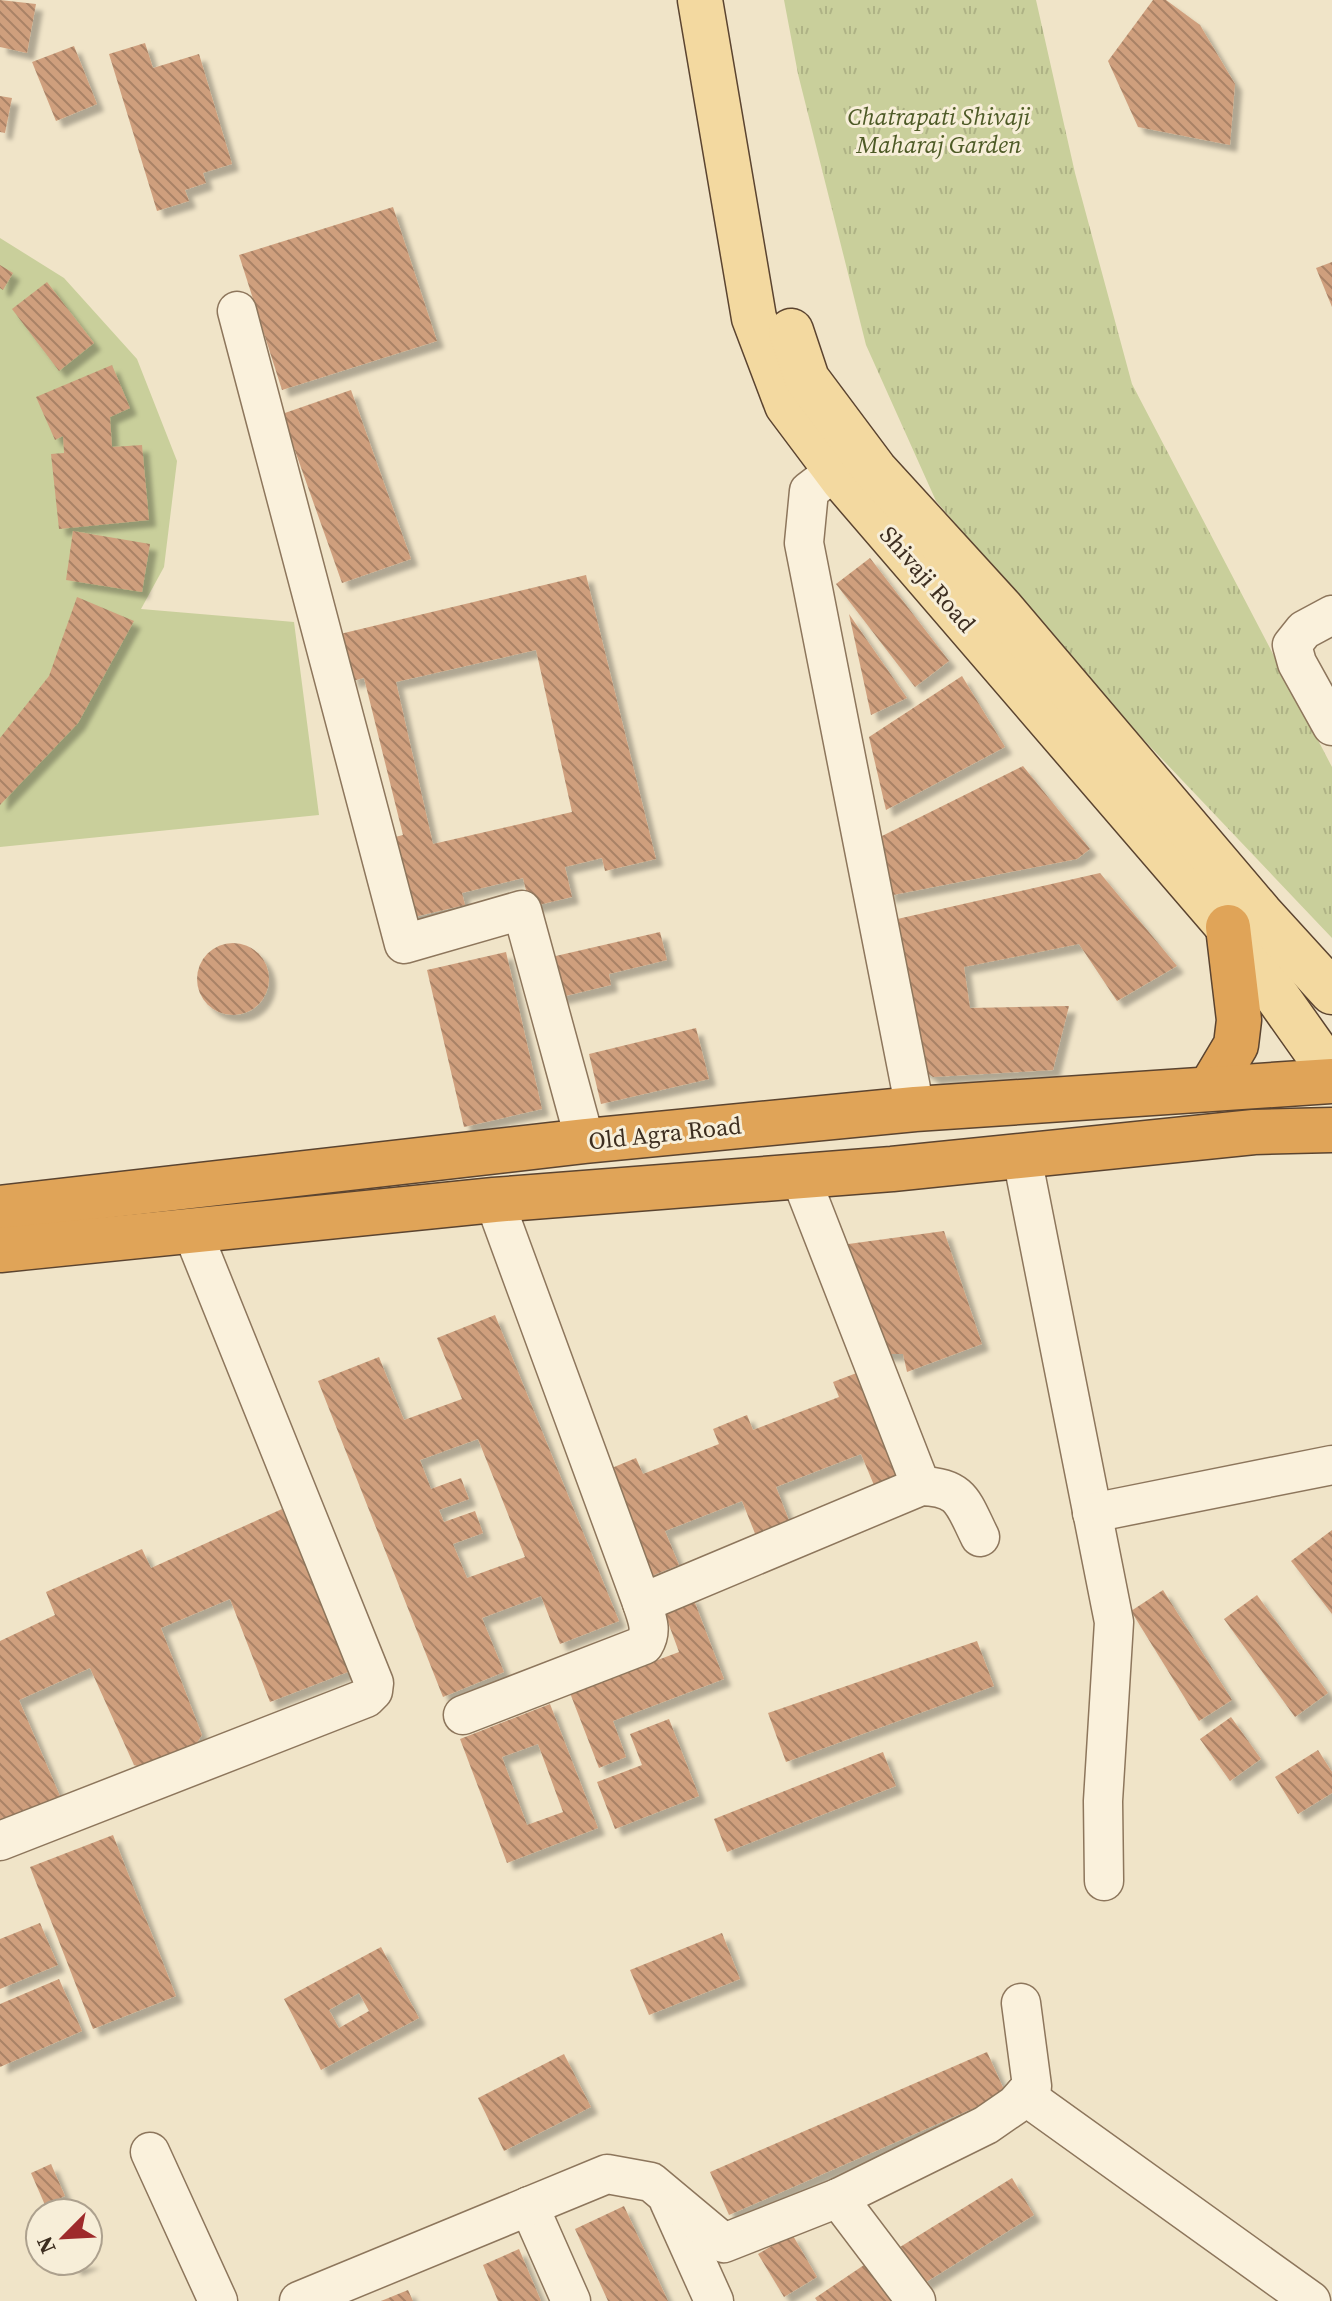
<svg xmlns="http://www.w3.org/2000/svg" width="1332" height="2301" font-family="'Source Serif 4',serif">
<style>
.park{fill:url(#park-tufts)}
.garden{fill:#c9cf9b}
.building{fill:url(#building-back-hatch);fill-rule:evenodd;filter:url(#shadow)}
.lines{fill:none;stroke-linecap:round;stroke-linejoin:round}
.minor-casing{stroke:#8d765c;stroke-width:41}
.major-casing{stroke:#5b4430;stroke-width:47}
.highway-casing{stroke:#5b4430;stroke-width:47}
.minor{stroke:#faf1dc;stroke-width:38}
.major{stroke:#f3d9a0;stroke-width:44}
.highway{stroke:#e0a458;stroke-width:44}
.labels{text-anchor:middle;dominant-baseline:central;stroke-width:6;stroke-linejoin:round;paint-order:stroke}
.park-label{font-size:24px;font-style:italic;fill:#4d5a26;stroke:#f7eed8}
.street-label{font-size:24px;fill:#3d2e20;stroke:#f7eed8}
</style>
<defs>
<pattern id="park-tufts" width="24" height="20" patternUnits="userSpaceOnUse" patternTransform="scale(2)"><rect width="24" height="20" fill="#c9cf9b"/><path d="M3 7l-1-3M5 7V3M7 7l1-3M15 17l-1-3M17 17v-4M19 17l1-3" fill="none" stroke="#aeb285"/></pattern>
<pattern id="building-back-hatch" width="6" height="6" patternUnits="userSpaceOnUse" patternTransform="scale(2)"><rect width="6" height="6" fill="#cf9f7d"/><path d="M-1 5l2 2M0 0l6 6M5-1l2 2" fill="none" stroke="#a98266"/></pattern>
<filter id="shadow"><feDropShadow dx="7" dy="7" stdDeviation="2" flood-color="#0004"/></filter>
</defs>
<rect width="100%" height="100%" fill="#f0e4c8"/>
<!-- park -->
<polygon class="park" points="784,0 1036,0 1075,173 1132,384 1332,767 1332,938 1124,719 936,501 866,345 798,74"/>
<!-- garden -->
<polygon class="garden" points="0,238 64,278 137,359 177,461 164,567 141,609 294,622 319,815 0,847"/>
<!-- building -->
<g class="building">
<polygon points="0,0 36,4 27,53 0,47"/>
<polygon points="1153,0 1166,0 1200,25 1235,84 1230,145 1138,127 1108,61"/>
<polygon points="145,43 153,68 199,54 232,164 203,173 206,183 185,190 189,201 157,211 109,54"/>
<polygon points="74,46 97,104 56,121 32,62"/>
<polygon points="0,96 12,98 5,133 0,132"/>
<polygon points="393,207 437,341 282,390 239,255"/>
<polygon points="1332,262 1332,307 1316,268"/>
<polygon points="0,265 13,273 3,290 0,288"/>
<polygon points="47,282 94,343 59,371 12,309"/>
<polygon points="112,365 130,408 110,417 112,447 142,445 149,520 59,529 51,454 64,453 63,436 55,440 36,397"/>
<polygon points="351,390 411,559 342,583 282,414"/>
<polygon points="73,531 150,544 142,592 66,580"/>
<polygon points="870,558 949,661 915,687 836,584"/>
<path d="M586 575 656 859 605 871 602 858 565 867 572 897 530 907 523 878 462 893 465 905 410 918 391 838 403 835 364 678 352 681 340 634ZM536 650 572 812 433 844 396 682Z"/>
<polygon points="77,597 134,621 78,723 0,805 0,738 49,676"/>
<polygon points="849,614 907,698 871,715"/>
<polygon points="962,676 1005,747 886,810 869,737"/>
<polygon points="1023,766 1090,849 1077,859 888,896 880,837"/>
<polygon points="1100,873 1177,966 1117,1001 1079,944 964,967 970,1008 1069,1006 1053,1070 933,1077 920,1068 893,920"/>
<polygon points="660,932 667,960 609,974 611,985 557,998 547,958"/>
<circle cx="233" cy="979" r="36"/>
<polygon points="506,952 542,1109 464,1127 427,970"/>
<polygon points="696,1028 709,1079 601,1104 589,1054"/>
<polygon points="944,1231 982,1344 907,1372 903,1354 873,1354 841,1245"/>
<path d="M495 1315 619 1621 560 1644 541 1596 482 1618 504 1672 443 1697 318 1381 379 1357 404 1420 462 1399 437 1338ZM478 1439 525 1557 467 1578 453 1544 483 1533 475 1511 444 1522 439 1510 469 1499 461 1478 431 1489 420 1460Z"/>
<polygon points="867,1369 910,1477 876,1490 861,1454 776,1487 790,1523 756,1536 742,1501 665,1531 679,1565 644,1579 602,1472 636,1458 643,1474 719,1444 713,1429 747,1415 753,1430 839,1397 833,1382"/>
<polygon points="282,1509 353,1670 270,1702 230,1599 161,1628 202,1735 185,1761 157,1773 134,1765 90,1668 19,1700 60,1796 2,1825 0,1819 0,1641 55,1615 46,1592 142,1549 151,1568"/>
<polygon points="1332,1530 1332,1614 1291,1561"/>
<polygon points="1163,1590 1232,1700 1199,1721 1131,1611"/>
<polygon points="692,1595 724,1679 613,1721 626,1757 599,1768 570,1693 679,1652 662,1606"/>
<polygon points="1257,1595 1328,1693 1295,1717 1224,1619"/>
<polygon points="977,1641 994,1686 786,1762 768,1713"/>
<path d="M550 1704 598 1828 507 1863 460 1739ZM538 1744 563 1812 527 1825 502 1757Z"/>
<polygon points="1231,1717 1261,1759 1230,1781 1200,1739"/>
<polygon points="669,1719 699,1796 615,1829 597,1782 642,1765 630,1734"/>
<polygon points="1318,1750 1332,1772 1332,1793 1298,1814 1275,1777"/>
<polygon points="883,1752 896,1786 727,1852 714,1819"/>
<polygon points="113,1835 176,1996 93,2029 30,1867"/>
<polygon points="40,1923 58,1965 0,1989 0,1939"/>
<polygon points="722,1933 740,1979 649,2015 630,1970"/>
<path d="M381 1947 419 2018 321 2070 284 1999ZM359 1993 369 2011 339 2028 329 2010Z"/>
<polygon points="59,1979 82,2031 0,2067 0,2004"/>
<polygon points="987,2052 1006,2094 729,2215 710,2172"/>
<polygon points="564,2054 591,2107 504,2151 478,2098"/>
<polygon points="51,2164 65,2196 45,2205 31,2173"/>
<polygon points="1012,2178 1034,2215 923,2284 900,2247"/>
<polygon points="624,2206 668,2301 608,2301 575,2229"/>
<polygon points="792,2234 817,2277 784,2297 758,2254"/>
<polygon points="519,2249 541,2301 498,2301 483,2265"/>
<polygon points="71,2261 93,2261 75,2269"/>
<polygon points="867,2263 892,2301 817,2301 815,2298"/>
<polygon points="408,2290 413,2301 381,2301"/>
</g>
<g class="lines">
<!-- minor casing -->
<g class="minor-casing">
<g id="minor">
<polyline points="237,311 404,944 522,910 585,1141"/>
<polyline points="860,452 809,491 804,543 915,1109"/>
<polyline points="1332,615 1304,630 1292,645 1297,663 1332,726"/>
<polyline points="1022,1157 1114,1622 1103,1801 1104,1881"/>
<polyline points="800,1176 921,1486"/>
<polyline points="1092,1513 1332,1465"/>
<path d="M642 1603 921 1486C962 1487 963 1503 980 1537"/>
<path d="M463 1715 644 1645C653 1630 647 1619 642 1603L494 1200"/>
<polyline points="0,1841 366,1698 373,1691 374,1683 192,1231"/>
<polyline points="1024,2095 1311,2301"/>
<polyline points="150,2152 218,2301"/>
<polyline points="838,2198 916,2301"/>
<polyline points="669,2201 714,2301"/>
<polyline points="529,2206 571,2301"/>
<polyline points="299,2301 607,2174 651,2182 724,2243 838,2198 986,2125 1015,2105 1032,2086 1021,2003"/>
</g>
</g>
<!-- major casing -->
<g class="major-casing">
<g id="major">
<polyline points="700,0 754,318 787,405 844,481 1228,927 1332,1074"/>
<polyline points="791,331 807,379 875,470 1001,608 1261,914 1332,992"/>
</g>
</g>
<!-- highway casing -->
<g class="highway-casing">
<g id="highway">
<polyline points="1211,1087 1236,1045 1239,1020 1228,927"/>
<polyline points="0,1208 585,1141 915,1109 1332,1081"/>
<polyline points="0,1250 494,1200 892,1169 1254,1132 1332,1130"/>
</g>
</g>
<!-- minor -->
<use href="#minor" class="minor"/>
<!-- major -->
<use href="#major" class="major"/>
<!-- highway -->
<use href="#highway" class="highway"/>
</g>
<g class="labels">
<!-- park labels -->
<g class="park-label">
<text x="939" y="116">Chatrapati Shivaji<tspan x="939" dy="28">Maharaj Garden</tspan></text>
</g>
<!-- street labels -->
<g class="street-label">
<text transform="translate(928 579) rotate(49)">Shivaji Road</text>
<text transform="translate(665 1133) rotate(-6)">Old Agra Road</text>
</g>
</g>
<!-- north arrow -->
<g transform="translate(64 2237) rotate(246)"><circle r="38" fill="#f7eed8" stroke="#ada18e" stroke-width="2"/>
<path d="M0-6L14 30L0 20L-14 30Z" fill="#9e2a2b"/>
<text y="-12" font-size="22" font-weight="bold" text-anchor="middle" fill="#3d2e20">N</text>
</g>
</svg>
